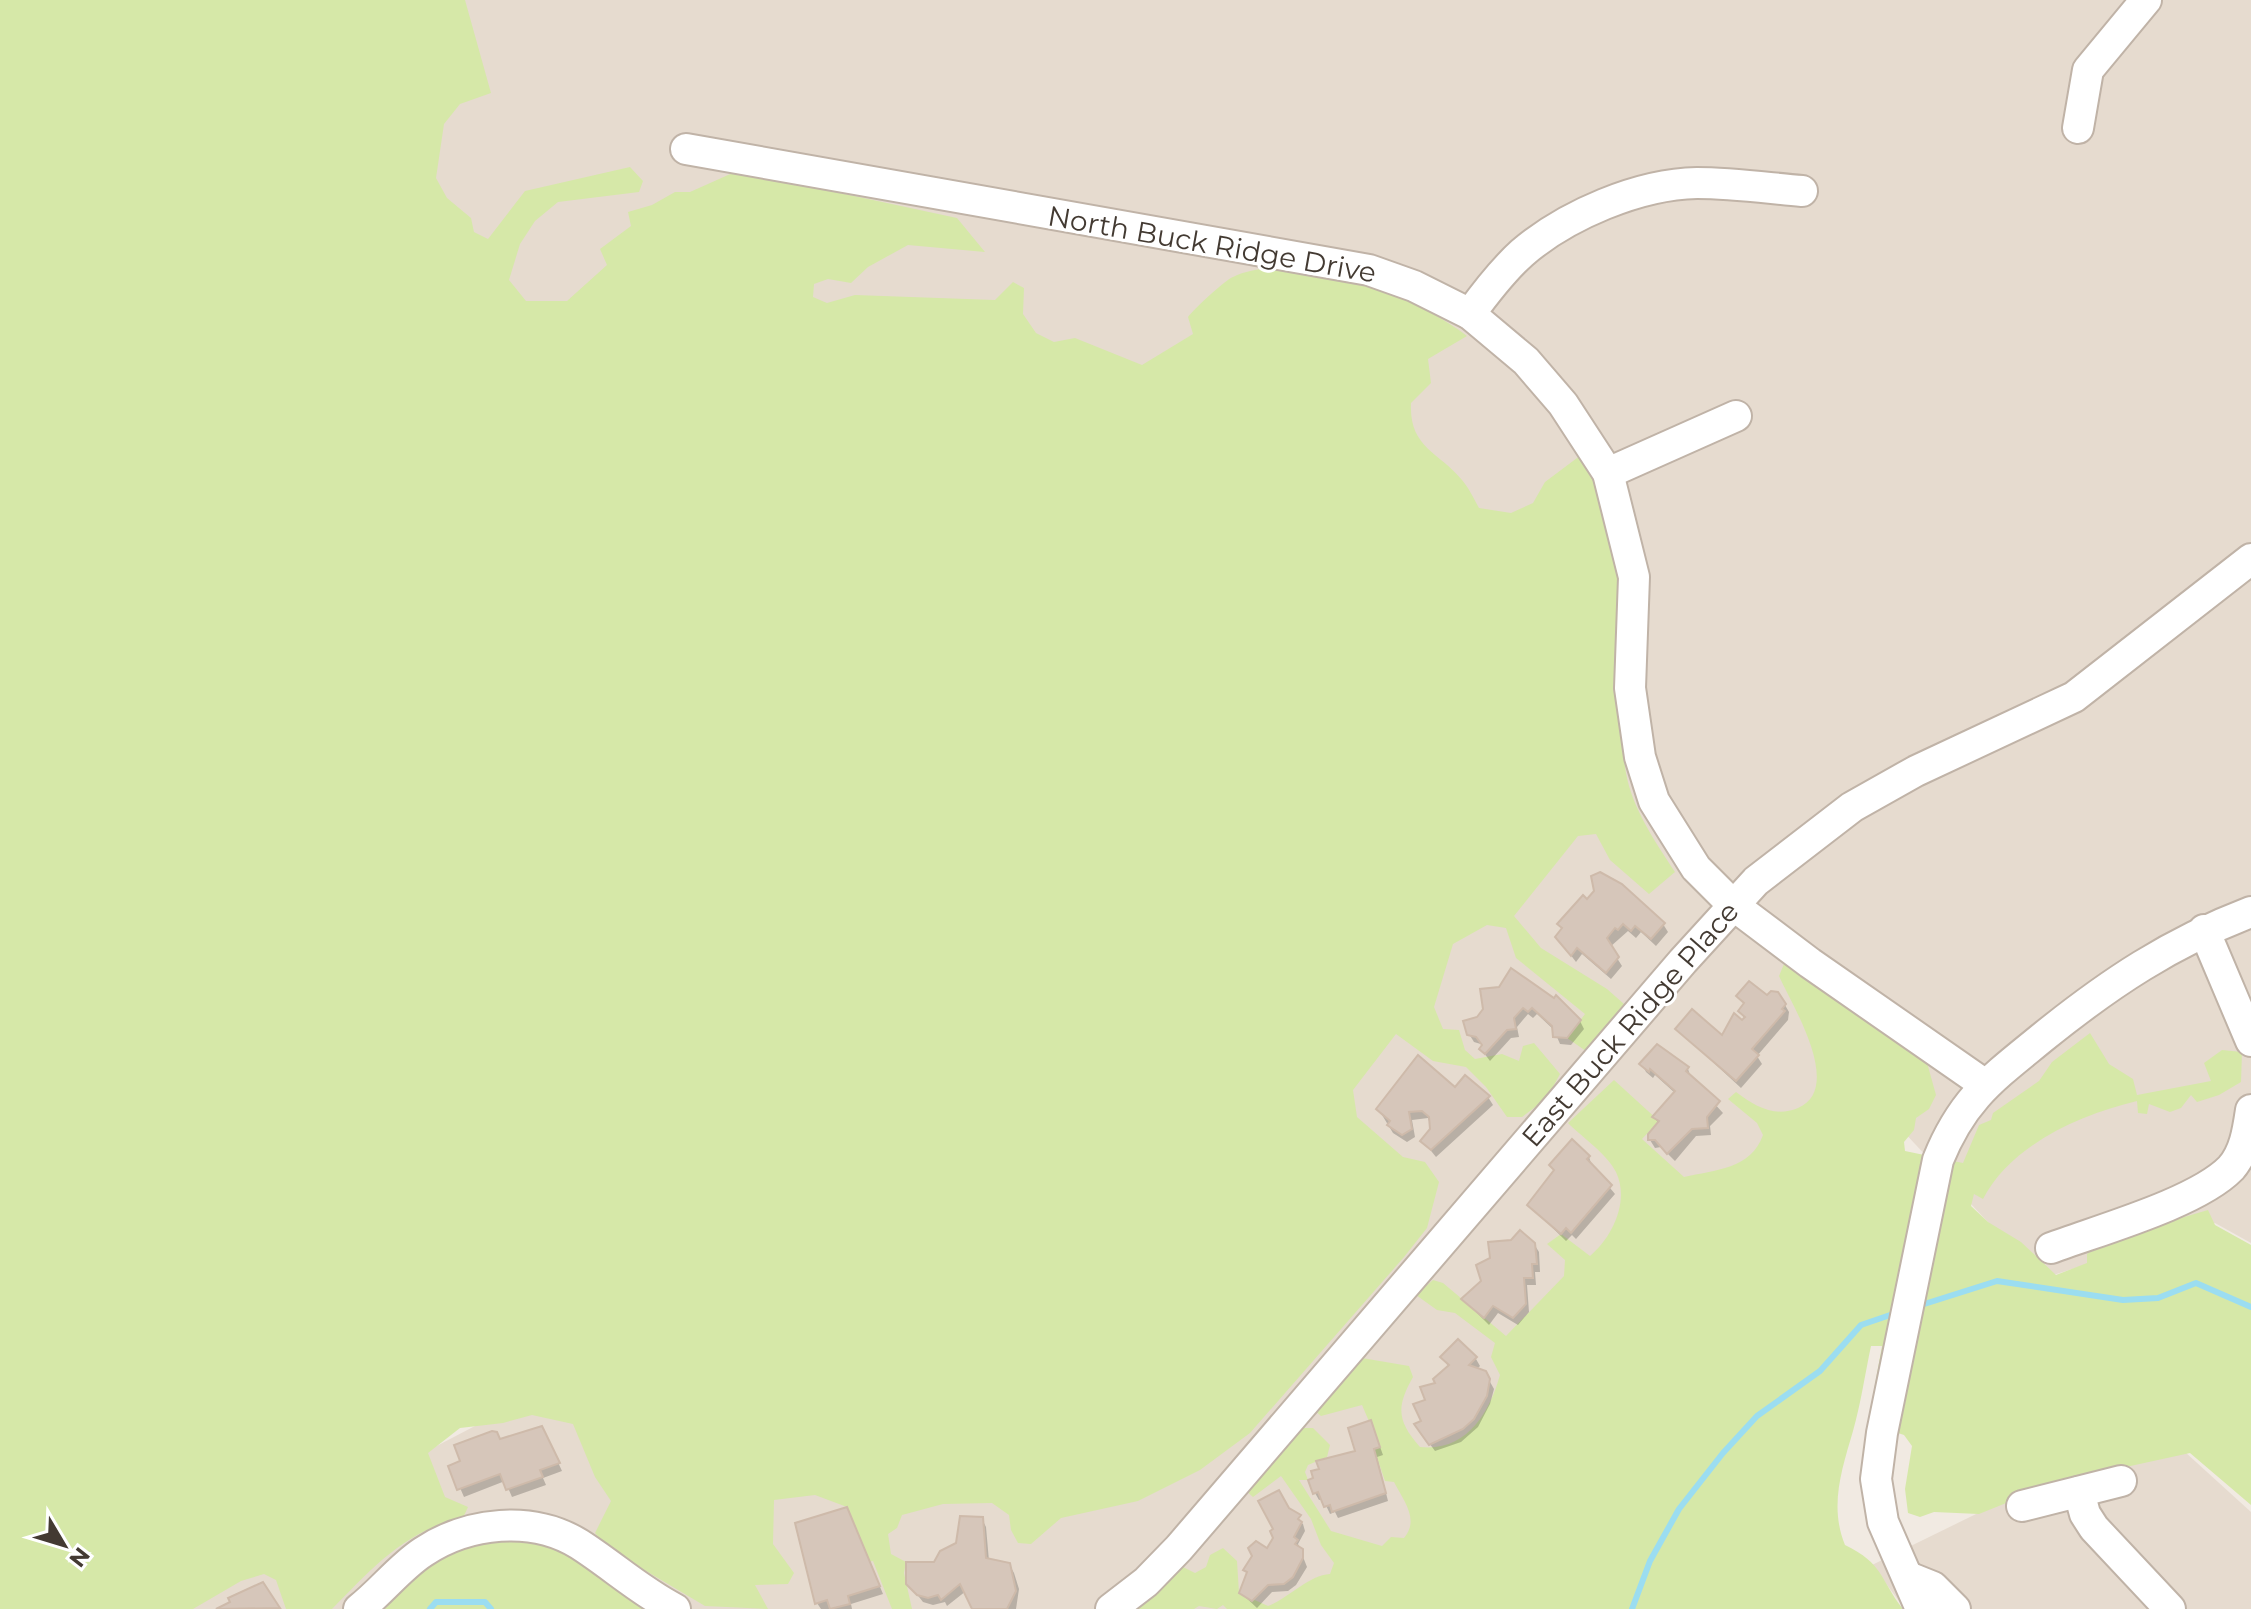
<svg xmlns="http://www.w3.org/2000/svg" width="2251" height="1609" font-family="Montserrat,sans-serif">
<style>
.residential{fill:#e6dbcf}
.green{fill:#d6e8a8}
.shadow{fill:#0003}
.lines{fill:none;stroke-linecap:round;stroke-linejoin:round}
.stream{stroke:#9bddf1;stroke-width:6}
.building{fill:#d6c6ba;stroke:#cebaaa;stroke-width:2}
.minor-casing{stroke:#c0b3a7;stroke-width:34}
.minor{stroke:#fff;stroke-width:30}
.labels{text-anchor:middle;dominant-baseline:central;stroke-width:6;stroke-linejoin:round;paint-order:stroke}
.street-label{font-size:28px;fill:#433a32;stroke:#fff}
</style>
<rect width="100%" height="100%" fill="#f1eae2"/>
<!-- residential -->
<g class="residential">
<polygon points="386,0 2251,0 2251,1243 2215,1223 2041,1279 1846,1070 1399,1609 124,1609 540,1392 557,354 357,203"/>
<polygon points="2185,1452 2251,1512 2251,1609 1905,1609 1872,1565 2021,1492"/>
</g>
<!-- green -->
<g class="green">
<path d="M0 0H465L491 93 460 104 444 124 436 178 447 198 471 218 474 232 488 239 525 191 630 167 643 181 639 192 558 202 535 221 520 244 509 280 526 301H567L607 265 600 249 631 226 628 212 652 205 675 192H690L737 171 957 218 985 252 908 245 868 267 851 283 828 279 814 284 813 297 827 303 855 295 995 300 1013 282 1024 288 1023 314 1036 333 1054 342 1075 338 1142 365 1193 334 1188 317C1193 310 1225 280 1233 277 1295 247 1417 297 1467 336L1428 359 1431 383 1411 403C1409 448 1438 451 1462 480 1469 488 1474 499 1479 508L1511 513 1533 503 1545 482 1581 455C1609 506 1622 562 1624 620 1626 672 1617 721 1626 773 1632 808 1656 843 1675 872L1649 894 1610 860 1596 834 1578 836 1514 916 1541 948 1607 989 1624 1004 1586 1051 1567 1038 1585 1014 1516 958 1506 928 1487 925 1453 944 1434 1007 1443 1029 1459 1030 1465 1050 1475 1059 1502 1054 1519 1061 1523 1046 1534 1043 1560 1074 1547 1098 1522 1117H1507L1486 1087 1466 1067 1433 1061 1396 1034 1353 1090 1357 1117 1403 1157 1425 1162 1439 1182 1427 1228 1404 1257 1250 1433 1200 1470 1138 1501 1061 1518 1031 1544 1018 1543 1011 1530 1009 1515 992 1503 943 1504 902 1515 897 1528 888 1534 891 1554 906 1562 904 1573 912 1609H892L873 1561 868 1562 847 1507 815 1495 774 1500 773 1544 794 1573 788 1584 755 1585 768 1609 705 1606 609 1549 595 1533 611 1501 595 1477 573 1424 532 1415 503 1423 460 1428 428 1453 445 1497 468 1507 462 1520C407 1527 369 1572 332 1609H286L276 1580 264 1574 241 1581 193 1609H0Z"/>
<path d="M1791 961 1926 1059 1936 1095 1929 1109 1916 1118 1914 1130 1904 1142 1905 1151 1963 1163 1979 1125 1991 1120 1993 1113 2039 1081 2052 1062 2090 1033 2109 1064 2133 1079 2137 1095 2211 1081 2204 1063 2222 1050 2242 1052 2241 1082 2219 1095 2197 1102 2191 1095 2181 1108 2170 1112 2149 1104 2147 1114 2138 1113 2137 1101C2079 1115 2011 1145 1983 1199L1974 1194 1971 1206 1988 1222 2021 1242 2056 1275 2087 1263V1254L2106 1240 2208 1210 2215 1225 2251 1245V1505L2190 1453 2021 1490 2016 1499 1979 1514 1934 1512 1920 1517 1908 1513 1905 1489 1912 1446 1904 1435 1868 1423 1882 1346H1871C1865 1374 1861 1403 1853 1431 1842 1469 1829 1506 1845 1545 1884 1564 1879 1578 1903 1609H1227L1223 1605 1217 1609 1199 1606 1194 1609H1130L1179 1565 1195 1573 1206 1567 1210 1555 1223 1548 1237 1561 1239 1593 1268 1606C1289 1598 1309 1575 1330 1574L1334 1563 1321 1545 1311 1519 1281 1476 1253 1497 1243 1488 1299 1428H1313L1330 1445 1327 1457 1308 1465 1305 1472 1308 1480H1299L1331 1531 1382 1546 1391 1537 1404 1538C1420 1519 1403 1500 1394 1482L1385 1481 1374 1449 1380 1447 1362 1405 1321 1416 1314 1410 1362 1358 1409 1366 1413 1377C1396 1407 1397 1421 1420 1447 1466 1452 1489 1414 1500 1375L1491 1357 1495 1343 1455 1313 1437 1310 1416 1295 1433 1280 1443 1283 1506 1336 1564 1276 1565 1260 1547 1244 1561 1234 1590 1256C1612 1238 1630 1201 1616 1172 1607 1154 1582 1137 1568 1123L1614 1080 1659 1121 1642 1139 1684 1177C1715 1170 1751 1169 1763 1135L1757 1123 1728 1099 1736 1092C1755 1106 1774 1118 1798 1108 1844 1088 1793 1007 1779 976L1784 964Z"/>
<path d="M491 1538 539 1541 569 1552 648 1609H374C413 1575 441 1554 491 1538Z"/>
</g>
<!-- shadow -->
<g class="shadow">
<polygon points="1593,875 1604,875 1663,924 1668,932 1656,946 1641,932 1636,938 1628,931 1610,947 1622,966 1611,979 1582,954 1576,962 1557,937 1563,930 1560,925 1596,891 1592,884"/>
<polygon points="1482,991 1580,1021 1584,1029 1571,1045 1560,1044 1554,1030 1537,1014 1533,1018 1528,1014 1517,1027 1519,1037 1511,1038 1490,1061 1481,1049 1484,1045 1474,1042 1469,1034 1485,1010"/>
<polygon points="1739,996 1767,998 1785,1005 1789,1012 1788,1020 1757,1056 1762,1064 1741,1088 1677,1029 1723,1038 1745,1020 1740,1011 1745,1005"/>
<polygon points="1642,1064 1688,1069 1691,1078 1723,1113 1710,1126 1711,1135 1696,1136 1675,1161 1661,1147 1655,1148 1650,1140 1659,1124 1654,1117 1675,1093 1655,1075 1653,1078 1646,1072"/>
<polygon points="1455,1090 1488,1097 1493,1105 1436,1157 1423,1141 1432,1130 1428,1118 1412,1120 1415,1137 1407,1142 1393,1133 1379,1110"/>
<polygon points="1589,1157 1592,1166 1615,1194 1576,1239 1572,1235 1566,1241 1529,1205 1555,1172"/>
<polygon points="1534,1244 1539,1252 1540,1272 1535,1272 1536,1285 1527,1285 1529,1312 1518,1325 1498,1313 1489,1325 1464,1300"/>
<polygon points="1458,1342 1476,1359 1480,1366 1476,1370 1485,1373 1494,1389 1490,1404 1478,1427 1461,1442 1435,1451 1421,1432 1428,1401 1449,1367 1442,1358"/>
<polygon points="1374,1430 1383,1455 1377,1457 1388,1501 1338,1518 1335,1512 1330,1514 1323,1499 1319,1500 1315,1493 1358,1452"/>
<polygon points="546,1436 562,1471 543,1478 546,1485 512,1497 505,1481 464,1497 451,1467 500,1441"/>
<polygon points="1288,1510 1303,1524 1305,1531 1298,1544 1307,1567 1296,1585 1288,1591 1272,1592 1257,1608 1241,1593 1248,1575 1245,1570 1267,1550"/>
<polygon points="851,1517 883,1594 851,1604 852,1609 821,1609 817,1603"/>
<polygon points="982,1519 986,1527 989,1561 1009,1564 1014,1573 1019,1589 1016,1609 975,1609 966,1591 947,1606 945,1602 933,1605 923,1602 908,1583 907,1564 935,1564"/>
</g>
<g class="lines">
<!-- stream -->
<g class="stream">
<polyline points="1918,1306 1997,1281 2123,1300 2158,1298 2196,1283 2251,1307"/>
<polyline points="430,1609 436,1602 485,1602 491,1609"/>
<polyline points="1632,1609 1650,1561 1679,1509 1723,1453 1757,1416 1820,1371 1861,1325 1896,1313"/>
</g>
</g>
<!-- building -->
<g class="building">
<polygon points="1600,872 1622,884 1665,923 1651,939 1635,926 1631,931 1623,924 1618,930 1615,928 1607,938 1619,957 1606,973 1577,948 1571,956 1555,937 1562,928 1557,924 1583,895 1587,899 1594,891 1591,876"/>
<polygon points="1511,968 1554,998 1556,995 1581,1020 1567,1038 1553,1037 1552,1026 1532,1008 1528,1012 1523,1008 1514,1018 1516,1029 1507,1030 1485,1054 1479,1049 1482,1045 1476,1037 1467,1035 1463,1021 1477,1017 1483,1009 1480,989 1499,987"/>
<polygon points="1749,981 1767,995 1771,991 1778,992 1786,1004 1782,1009 1785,1011 1752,1049 1759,1055 1736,1081 1675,1029 1692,1009 1722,1035 1734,1013 1742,1020 1745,1017 1738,1011 1744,1003 1736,996"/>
<polygon points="1657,1044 1689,1067 1686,1071 1720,1101 1707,1117 1708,1128 1692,1129 1667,1154 1655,1140 1648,1140 1648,1134 1659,1121 1652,1117 1675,1091 1650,1069 1649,1072 1639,1064"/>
<polygon points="1418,1055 1455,1087 1465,1075 1490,1096 1431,1150 1420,1141 1430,1129 1429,1117 1422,1111 1409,1112 1412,1129 1402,1135 1387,1125 1390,1121 1376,1109"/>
<polygon points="1572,1139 1590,1156 1587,1159 1612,1185 1571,1233 1566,1228 1561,1234 1527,1205 1554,1170 1549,1165"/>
<polygon points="1520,1230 1535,1243 1537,1264 1532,1264 1533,1278 1524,1278 1526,1304 1513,1318 1493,1306 1484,1318 1461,1299 1481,1281 1476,1265 1490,1258 1488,1242 1511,1240"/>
<polygon points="1458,1339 1477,1357 1469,1365 1486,1371 1490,1379 1487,1396 1474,1419 1463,1429 1429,1445 1414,1424 1421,1421 1413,1404 1425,1400 1420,1387 1435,1383 1433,1379 1449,1365 1440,1357"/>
<polygon points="1371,1420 1380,1447 1374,1449 1386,1493 1332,1512 1330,1505 1324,1507 1318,1492 1313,1494 1308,1480 1313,1478 1311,1471 1319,1469 1316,1461 1355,1451 1348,1428"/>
<polygon points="542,1426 560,1463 540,1470 543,1477 506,1490 500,1474 457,1490 448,1466 460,1461 454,1445 492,1431 497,1432 500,1439"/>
<polygon points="1279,1490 1289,1508 1301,1515 1298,1519 1302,1522 1294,1537 1298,1540 1295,1544 1303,1549 1303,1558 1293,1577 1284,1584 1268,1585 1252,1601 1239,1593 1247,1572 1243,1570 1252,1556 1248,1548 1256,1541 1267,1548 1273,1538 1270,1531 1273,1529 1258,1501"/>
<polygon points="847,1507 880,1586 848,1596 850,1604 830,1609 827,1600 815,1604 795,1523"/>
<polygon points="960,1516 983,1517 986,1558 1010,1563 1016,1591 1007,1609 972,1609 960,1584 941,1600 938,1595 928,1598 917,1595 906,1584 906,1562 934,1562 940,1551 956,1543"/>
<polygon points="263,1582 280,1608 216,1609 230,1602 228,1598"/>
</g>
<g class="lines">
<!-- minor casing -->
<g class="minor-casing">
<g id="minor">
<polyline points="2078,128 2088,70 2146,0"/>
<polyline points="686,149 1369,270 1414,286 1470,314 1526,361 1563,404 1608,473 1634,577 1630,688 1640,757 1654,801 1696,868 1733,905 1810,963 1984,1084"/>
<path d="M1470 314C1486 292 1502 271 1522 253 1566 215 1639 184 1697 183 1732 183 1767 188 1802 191"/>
<polyline points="1608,473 1736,416"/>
<polyline points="2204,930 2251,1041"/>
<path d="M2051 1248C2099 1230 2197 1203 2231 1168 2245 1152 2248 1130 2251 1110"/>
<polyline points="2079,1492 2085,1514 2094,1528 2170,1609"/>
<polyline points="2022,1506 2121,1481"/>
<polyline points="1908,1577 1933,1587 1955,1609"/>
<path d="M359 1609C381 1592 400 1567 423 1552 468 1522 532 1515 579 1544 612 1565 640 1591 675 1609"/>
<polyline points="1111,1609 1146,1582 1179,1548 1683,961 1756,881 1852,807 1916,771 2074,697 2251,559"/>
<path d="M1921 1609 1883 1522 1876 1479 1882 1433 1938 1160C1963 1098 1993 1078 2043 1037 2110 983 2170 943 2251 912"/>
</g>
</g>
<!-- minor -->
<use href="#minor" class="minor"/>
</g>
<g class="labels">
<!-- street labels -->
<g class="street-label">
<text transform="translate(1212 244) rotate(10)">North Buck Ridge Drive</text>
<text transform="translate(1630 1024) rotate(-49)">East Buck Ridge Place</text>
</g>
</g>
<!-- north arrow -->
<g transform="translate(64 1545) rotate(128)" stroke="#ffffff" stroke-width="6" paint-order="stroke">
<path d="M0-6L14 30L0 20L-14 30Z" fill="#433a32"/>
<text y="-12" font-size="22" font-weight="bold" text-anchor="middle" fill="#433a32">N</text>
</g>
</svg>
